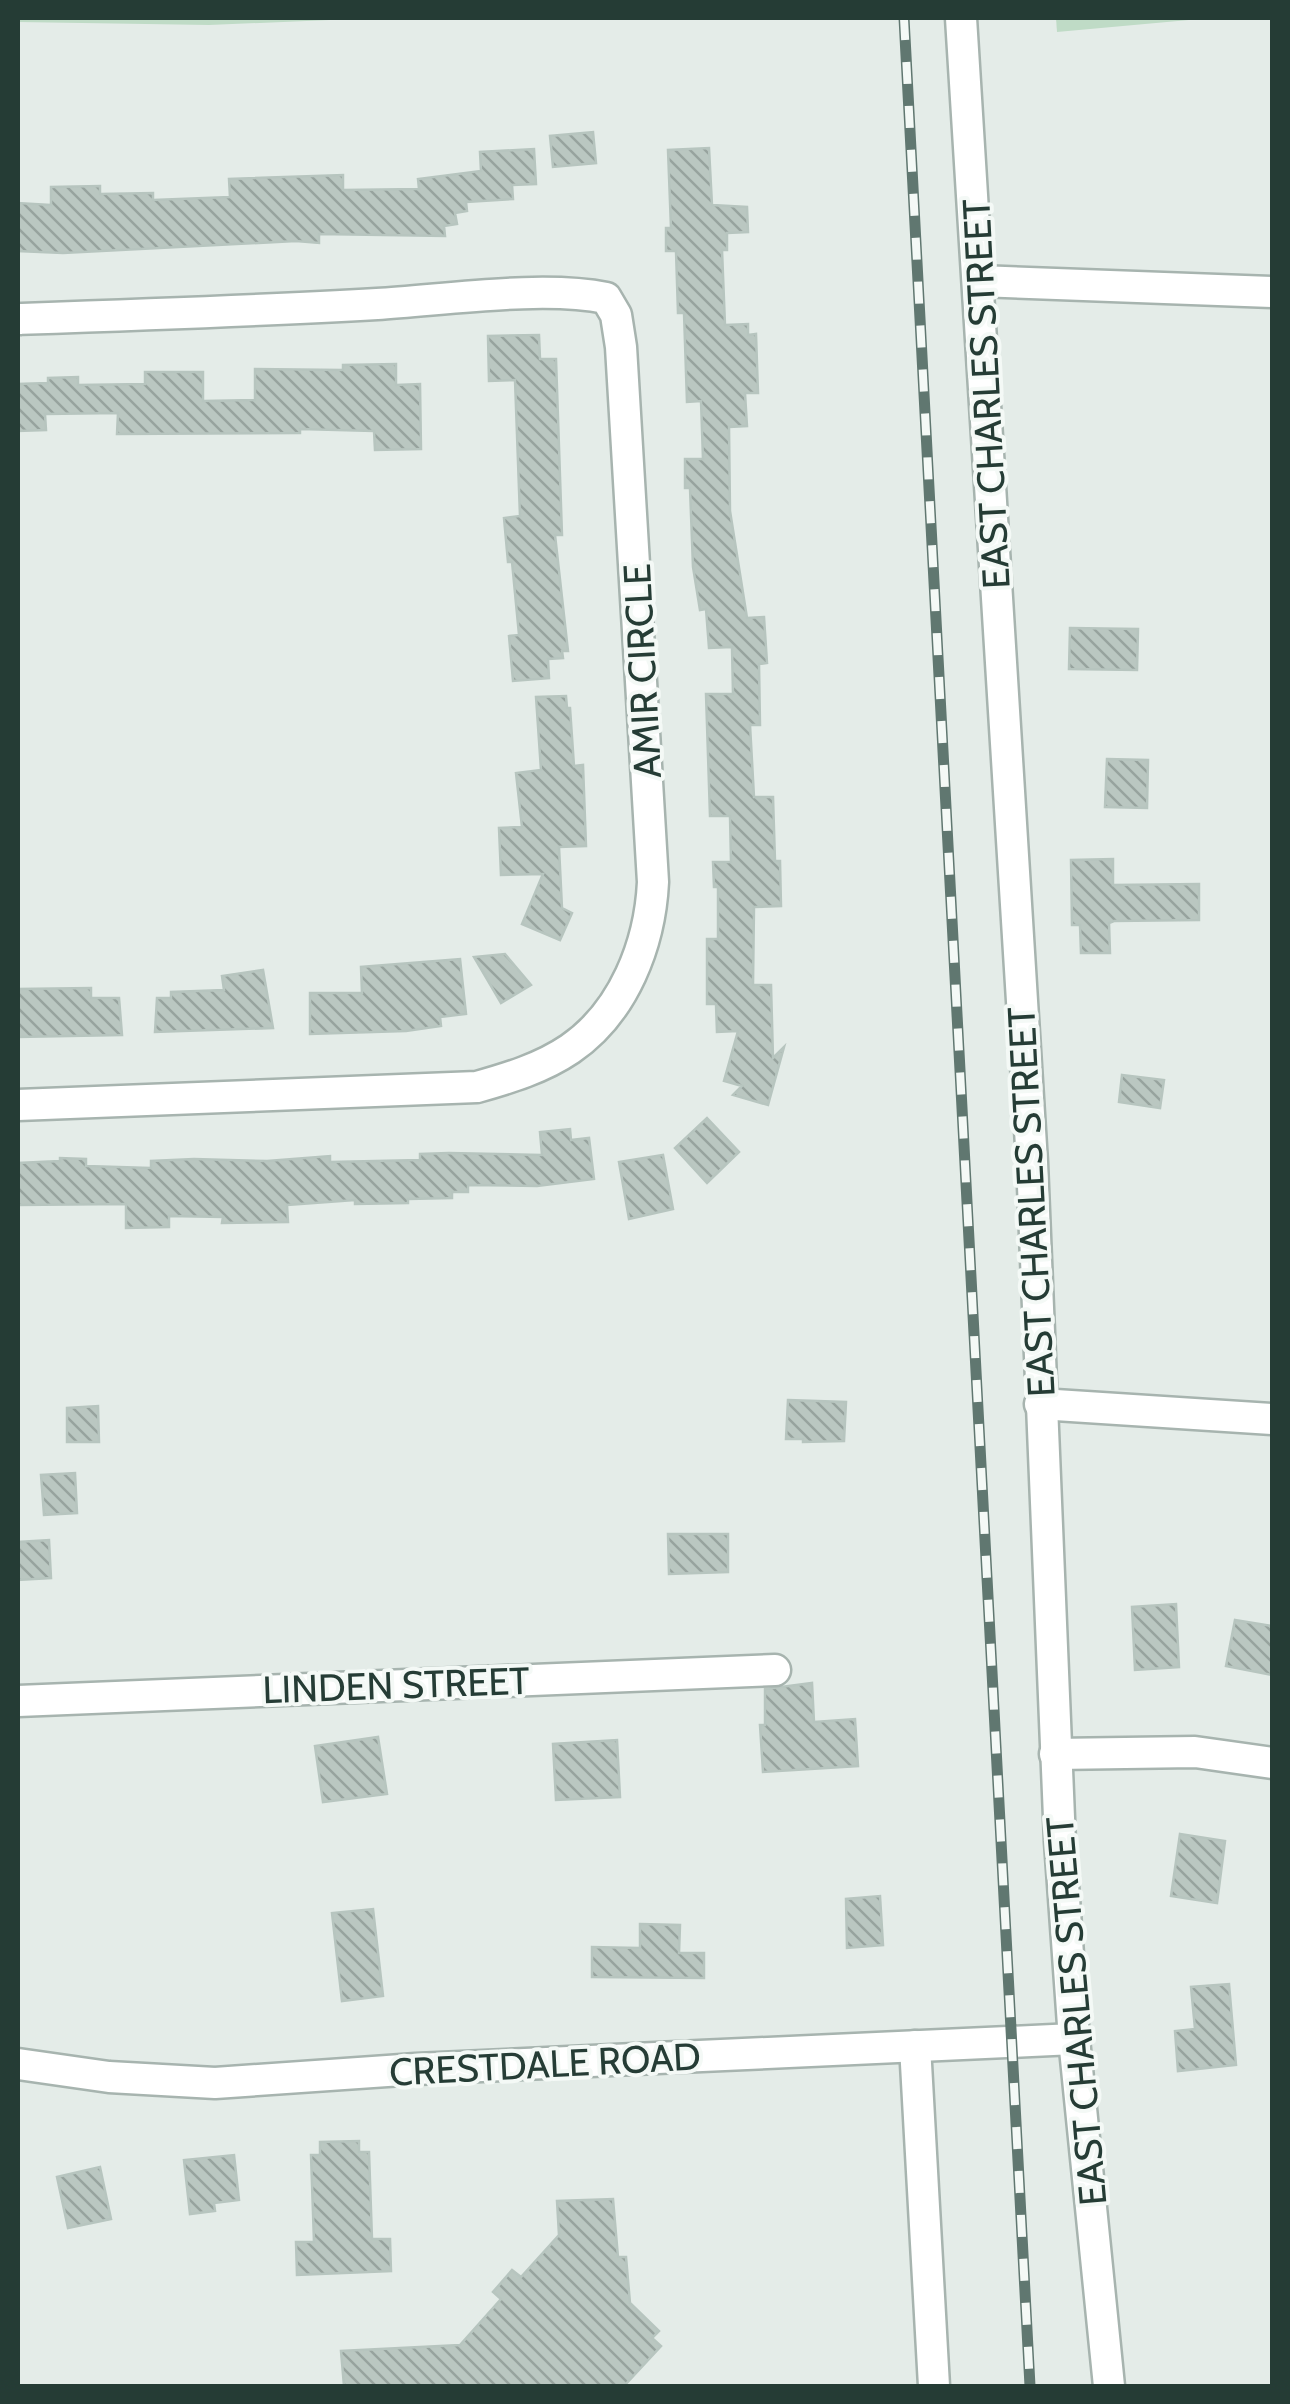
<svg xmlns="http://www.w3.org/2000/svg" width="1290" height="2404" font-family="Cabin,sans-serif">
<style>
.park{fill:url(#park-tufts)}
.building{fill:url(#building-back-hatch);stroke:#b7c5bf;stroke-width:2.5}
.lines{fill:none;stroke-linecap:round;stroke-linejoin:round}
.minor-casing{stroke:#a7b4af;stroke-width:35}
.minor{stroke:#fff;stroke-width:30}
.rail-casing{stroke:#607770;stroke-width:11}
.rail{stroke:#f4f9f6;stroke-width:8;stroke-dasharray:22;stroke-linecap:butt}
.labels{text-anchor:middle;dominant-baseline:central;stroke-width:8;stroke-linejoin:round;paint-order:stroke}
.street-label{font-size:38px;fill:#253c35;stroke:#f4f9f6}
</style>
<defs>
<pattern id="park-tufts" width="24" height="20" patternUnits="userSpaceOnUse" patternTransform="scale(2.5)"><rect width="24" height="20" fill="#bfdbc6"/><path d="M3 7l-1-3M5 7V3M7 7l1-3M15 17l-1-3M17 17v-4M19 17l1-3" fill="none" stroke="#a4bdab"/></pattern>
<pattern id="building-back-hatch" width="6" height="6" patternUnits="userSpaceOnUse" patternTransform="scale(2.5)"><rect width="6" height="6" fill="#bac7c1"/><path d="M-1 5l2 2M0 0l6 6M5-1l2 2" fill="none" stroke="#97a39e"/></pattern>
</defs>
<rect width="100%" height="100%" fill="#e4ece8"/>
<!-- park -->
<g class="park">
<polygon points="18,18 377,18 209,25 18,22"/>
<polygon points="1056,18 1211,18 1057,32"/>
</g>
<!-- building -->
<g class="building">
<polygon points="593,132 596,163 553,167 550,136"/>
<polygon points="709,148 712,205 747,207 748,232 727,233 727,250 722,250 725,325 748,324 748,335 756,334 758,393 745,393 747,426 729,427 730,511 747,618 764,617 767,663 759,664 760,725 750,725 754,797 773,797 775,861 780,861 781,906 754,907 753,985 771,985 773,1058 784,1047 768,1105 733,1095 742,1086 724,1081 738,1031 717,1032 716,1004 707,1004 707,939 718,939 718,887 714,887 713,862 731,862 730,816 710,816 706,694 733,694 732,647 709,648 706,609 700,610 693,567 690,488 685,488 685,459 703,459 701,401 687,402 684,313 678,313 676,251 666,251 666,228 671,228 668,150"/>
<polygon points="534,149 536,184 512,185 513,199 466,202 467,211 455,213 457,224 444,226 445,236 319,234 319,243 296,241 63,253 18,251 18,203 51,205 51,187 100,186 100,194 153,193 153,200 230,197 229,179 343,175 343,190 419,189 418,179 481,171 480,152"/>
<polygon points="539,335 540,359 556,359 562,535 555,535 568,651 562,651 563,658 548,659 549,678 513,681 509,636 519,635 512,562 508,562 504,518 520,516 515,380 489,381 488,336"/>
<polygon points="396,364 396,385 420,384 421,449 375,450 374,431 300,429 300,433 117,434 118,413 45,414 46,430 18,431 18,384 48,383 48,378 78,377 78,385 145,384 145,372 203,372 203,401 255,400 255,369 343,370 343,365"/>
<polygon points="1070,628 1138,629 1137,670 1069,669"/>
<polygon points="566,696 567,708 570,708 574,766 583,765 586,846 559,847 562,908 572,913 560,940 522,924 543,874 501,875 499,828 522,827 516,773 541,770 536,697"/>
<polygon points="1107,759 1148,760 1147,808 1105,807"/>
<polygon points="1113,859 1113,885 1199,884 1199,920 1114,921 1109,923 1110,953 1081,953 1080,925 1072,925 1071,860"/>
<polygon points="505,954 531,985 501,1003 474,957"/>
<polygon points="460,959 466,1014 440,1017 441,1026 406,1031 310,1034 310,993 362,993 361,967"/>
<polygon points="263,970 273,1028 155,1032 157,998 171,998 171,992 224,990 222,976"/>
<polygon points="91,988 91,998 119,998 122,1035 18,1037 18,989"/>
<polygon points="1122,1075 1164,1080 1160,1108 1119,1102"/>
<polygon points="707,1118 739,1152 707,1183 675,1148"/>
<polygon points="570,1129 571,1140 589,1138 594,1179 537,1186 468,1185 468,1192 452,1192 452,1198 408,1199 408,1203 355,1204 355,1200 287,1205 288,1222 222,1223 223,1217 169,1216 169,1227 126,1228 126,1204 18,1205 18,1163 60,1161 60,1158 86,1159 86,1166 151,1168 151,1161 194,1159 267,1161 330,1156 330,1162 420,1160 420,1154 449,1153 542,1155 540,1132"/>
<polygon points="663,1155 673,1209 629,1219 619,1162"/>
<polygon points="788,1400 846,1402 844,1441 803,1442 803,1439 786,1439"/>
<polygon points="98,1406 99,1442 67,1442 67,1408"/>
<polygon points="75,1473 77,1513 44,1515 41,1475"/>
<polygon points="668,1534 728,1534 728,1572 669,1574"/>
<polygon points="49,1540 51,1578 18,1580 18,1542"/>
<polygon points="1176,1604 1179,1667 1135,1670 1132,1607"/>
<polygon points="1235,1620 1272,1626 1272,1675 1226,1666"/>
<polygon points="812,1683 814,1722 855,1719 858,1766 763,1772 760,1725 765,1725 765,1689"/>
<polygon points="378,1737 387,1794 323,1802 315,1746"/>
<polygon points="617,1740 620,1797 556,1800 553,1744"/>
<polygon points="1180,1834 1225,1841 1217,1903 1171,1896"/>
<polygon points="880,1896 883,1945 847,1948 846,1899"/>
<polygon points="373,1909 383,1996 342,2001 332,1913"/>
<polygon points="640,1924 680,1925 679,1953 704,1953 704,1978 592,1977 592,1947 640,1948"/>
<polygon points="1229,1984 1236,2065 1178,2071 1175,2031 1195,2029 1191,1987"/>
<polygon points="359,2141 359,2152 369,2152 372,2239 390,2239 391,2271 297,2275 296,2242 314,2242 311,2155 320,2155 320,2142"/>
<polygon points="234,2155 239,2200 214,2203 215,2211 190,2214 184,2160"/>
<polygon points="100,2167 111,2219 68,2228 57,2177"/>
<polygon points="613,2199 618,2257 626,2257 630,2303 659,2331 652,2338 661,2346 624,2386 344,2386 341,2351 460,2345 501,2299 493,2292 512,2270 521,2277 559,2235 557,2201"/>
</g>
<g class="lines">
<!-- minor casing -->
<g class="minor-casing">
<g id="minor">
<polyline points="961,18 1032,1162 1060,1842 1074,2039 1109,2386"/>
<polyline points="979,281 1272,292"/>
<path d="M18 319C137 315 257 311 377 304 444 300 542 285 606 298L616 315 621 347 653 882C650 944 624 1012 570 1049 542 1068 509 1078 477 1087L18 1105"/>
<polyline points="1040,1404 1272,1419"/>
<polyline points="18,1701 775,1670"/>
<polyline points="1055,1754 1195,1752 1272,1763"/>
<polyline points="915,2046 934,2386"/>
<polyline points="18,2064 109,2077 215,2083 416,2069 1074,2039"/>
</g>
</g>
<!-- minor -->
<use href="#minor" class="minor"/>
<!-- rail casing -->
<g class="rail-casing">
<polyline id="rail" points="904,18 1030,2386"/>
</g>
<!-- rail -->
<use href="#rail" class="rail"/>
</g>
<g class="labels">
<!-- street labels -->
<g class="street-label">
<text transform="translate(986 394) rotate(-93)">EAST CHARLES STREET</text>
<text transform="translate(642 671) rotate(-93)">AMIR CIRCLE</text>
<text transform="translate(1031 1202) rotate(-93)">EAST CHARLES STREET</text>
<text transform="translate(396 1685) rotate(-2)">LINDEN STREET</text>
<text transform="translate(1076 2011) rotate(-95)">EAST CHARLES STREET</text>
<text transform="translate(545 2064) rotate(-3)">CRESTDALE ROAD</text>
</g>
</g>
<!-- border -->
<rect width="1290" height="2404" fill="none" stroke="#253c35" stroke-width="40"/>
</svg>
